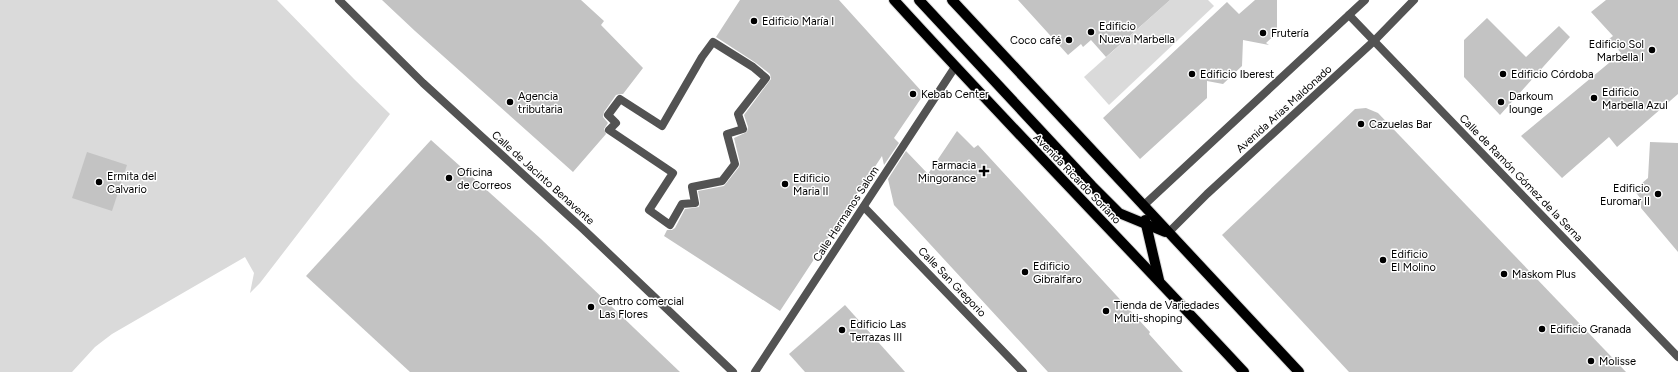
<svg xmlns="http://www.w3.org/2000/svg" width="1678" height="372" font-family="Figtree,sans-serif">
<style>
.green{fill:#dadada}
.building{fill:#c3c3c3}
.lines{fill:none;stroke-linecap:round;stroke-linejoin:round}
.primary-casing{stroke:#dbdbdb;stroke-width:12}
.street{stroke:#535353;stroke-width:8}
.primary{stroke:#000;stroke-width:10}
.poi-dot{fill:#000;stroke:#fff;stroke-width:1.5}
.labels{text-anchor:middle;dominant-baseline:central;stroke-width:3;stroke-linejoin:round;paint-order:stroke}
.poi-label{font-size:11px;fill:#000;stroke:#fff;text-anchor:start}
.street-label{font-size:11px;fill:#000;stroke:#fff}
</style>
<rect width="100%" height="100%" fill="#fff"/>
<!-- green -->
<g class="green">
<polygon points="0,0 277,0 354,79 390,114 260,283 250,293 254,273 245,257 112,334 95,347 72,372 0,372"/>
<polygon points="1170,0 1208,0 1214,6 1109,105 1084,77"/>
</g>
<!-- building -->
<g class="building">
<polygon points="382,0 581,0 604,21 601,25 643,68 623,94 620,94 616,95 604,112 603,117 608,123 604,129 606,134 573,172 415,31"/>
<polygon points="740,0 839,0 924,94 894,138 899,143 884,165 882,156 780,311 664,236 667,230 672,230 675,228 685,209 699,207 700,202 698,191 724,186 739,167 740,163 734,138 747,132 748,127 744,115 771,79 770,74 756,63 716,37"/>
<polygon points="1018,0 1170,0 1106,57 1091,40 1083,47 1081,44 1068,55"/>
<polygon points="1255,0 1277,0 1277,33 1266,43 1269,45 1243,40 1242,66 1223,84 1207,81 1207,98 1140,159 1103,118 1227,2 1239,14"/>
<polygon points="1606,0 1678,0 1678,94 1617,147 1609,137 1562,178 1521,136 1621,53 1609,39 1613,36 1591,12"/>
<polygon points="1487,18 1526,57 1559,26 1570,37 1500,115 1464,77 1464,40"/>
<polygon points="1366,108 1378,113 1626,372 1349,372 1222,235 1355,109"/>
<polygon points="957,131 974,148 978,145 1150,332 1149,334 1183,372 1048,372 894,205 888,179 906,151 928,174"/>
<polygon points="431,140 541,239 680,372 410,372 306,276"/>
<polygon points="1650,142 1678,143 1678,252 1641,208 1641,199 1634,190 1648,178"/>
<polygon points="87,152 127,165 112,211 72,198"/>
<polygon points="845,305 905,372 805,372 789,354"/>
</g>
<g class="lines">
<!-- primary casing -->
<g class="primary-casing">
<g id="primary">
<path d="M894 0C1009 126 1128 247 1244 372"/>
<polyline points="919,0 1092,186 1119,213 1165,232"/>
<polyline points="952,0 1299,372"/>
<polyline points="1145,220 1159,280"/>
</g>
</g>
<!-- street -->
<g class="street">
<polyline points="339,0 423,83 583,229 733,372"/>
<polyline points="1349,15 1678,357"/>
<polygon points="713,42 753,67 766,78 738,114 743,129 727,134 735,164 722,181 692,187 695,203 682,204 670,225 649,210 673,173 609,130 616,123 608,115 620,99 662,126 702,57"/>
<polyline points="1143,206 1365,0"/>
<polyline points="864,207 1023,372"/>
<polyline points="1168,233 1207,194 1374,41 1414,0"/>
<polyline points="755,372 955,67"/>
</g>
<!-- primary -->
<use href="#primary" class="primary"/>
</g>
<!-- markers -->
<g class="poi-dot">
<circle cx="754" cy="21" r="4"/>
<circle cx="1091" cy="32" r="4"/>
<circle cx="1263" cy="33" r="4"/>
<circle cx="1069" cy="40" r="4"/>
<circle cx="1652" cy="50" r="4"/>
<circle cx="1192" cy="74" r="4"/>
<circle cx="1503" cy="74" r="4"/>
<circle cx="913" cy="94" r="4"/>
<circle cx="1594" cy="98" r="4"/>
<circle cx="510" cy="102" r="4"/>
<circle cx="1501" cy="102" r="4"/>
<circle cx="1361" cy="124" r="4"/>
<path d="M982 165h4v4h4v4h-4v4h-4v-4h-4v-4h4z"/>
<circle cx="449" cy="178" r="4"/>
<circle cx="99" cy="182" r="4"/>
<circle cx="785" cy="184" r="4"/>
<circle cx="1658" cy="194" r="4"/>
<circle cx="1383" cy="260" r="4"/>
<circle cx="1025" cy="272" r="4"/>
<circle cx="1504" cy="274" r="4"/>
<circle cx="591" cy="307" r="4"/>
<circle cx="1106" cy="311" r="4"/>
<circle cx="1542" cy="329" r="4"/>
<circle cx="842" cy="330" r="4"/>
<circle cx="1591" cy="361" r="4"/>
</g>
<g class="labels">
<!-- poi labels -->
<g class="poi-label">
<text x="762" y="21">Edificio María I</text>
<text x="1099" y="26">Edificio<tspan x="1099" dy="13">Nueva Marbella</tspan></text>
<text x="1271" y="33">Frutería</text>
<text x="1061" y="40" text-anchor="end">Coco café</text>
<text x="1644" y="44" text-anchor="end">Edificio Sol<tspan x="1644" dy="13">Marbella I</tspan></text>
<text x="1200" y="74">Edificio Iberest</text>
<text x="1511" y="74">Edificio Córdoba</text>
<text x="1602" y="92">Edificio<tspan x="1602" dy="13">Marbella Azul</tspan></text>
<text x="921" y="94">Kebab Center</text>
<text x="518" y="96">Agencia<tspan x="518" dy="13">tributaria</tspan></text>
<text x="1509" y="96">Darkoum<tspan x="1509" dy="13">lounge</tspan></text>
<text x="1369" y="124">Cazuelas Bar</text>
<text x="976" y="165" text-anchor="end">Farmacia<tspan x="976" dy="13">Mingorance</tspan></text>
<text x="457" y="172">Oficina<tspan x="457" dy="13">de Correos</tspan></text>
<text x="107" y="176">Ermita del<tspan x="107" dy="13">Calvario</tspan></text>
<text x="793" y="178">Edificio<tspan x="793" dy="13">Maria II</tspan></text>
<text x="1650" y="188" text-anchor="end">Edificio<tspan x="1650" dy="13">Euromar II</tspan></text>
<text x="1391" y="254">Edificio<tspan x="1391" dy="13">El Molino</tspan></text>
<text x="1033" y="266">Edificio<tspan x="1033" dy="13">Gibralfaro</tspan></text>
<text x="1512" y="274">Maskom Plus</text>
<text x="599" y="301">Centro comercial<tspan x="599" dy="13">Las Flores</tspan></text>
<text x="1114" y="305">Tienda de Variedades<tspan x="1114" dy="13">Multi-shoping</tspan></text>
<text x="850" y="324">Edificio Las<tspan x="850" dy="13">Terrazas III</tspan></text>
<text x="1550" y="329">Edificio Granada</text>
<text x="1599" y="361">Molisse</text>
</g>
<!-- street labels -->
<g class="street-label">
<text transform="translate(1284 109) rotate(-42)">Avenida Arias Maldonado</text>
<text transform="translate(543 178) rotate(42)">Calle de Jacinto Benavente</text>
<text transform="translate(1521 178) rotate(46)">Calle de Ramón Gómez de la Serna</text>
<text transform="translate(1077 179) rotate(46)">Avenida Ricardo Soriano</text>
<text transform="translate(846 214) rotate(-57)">Calle Hermanos Salom</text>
<text transform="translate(952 282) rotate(46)">Calle San Gregorio</text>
</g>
</g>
</svg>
